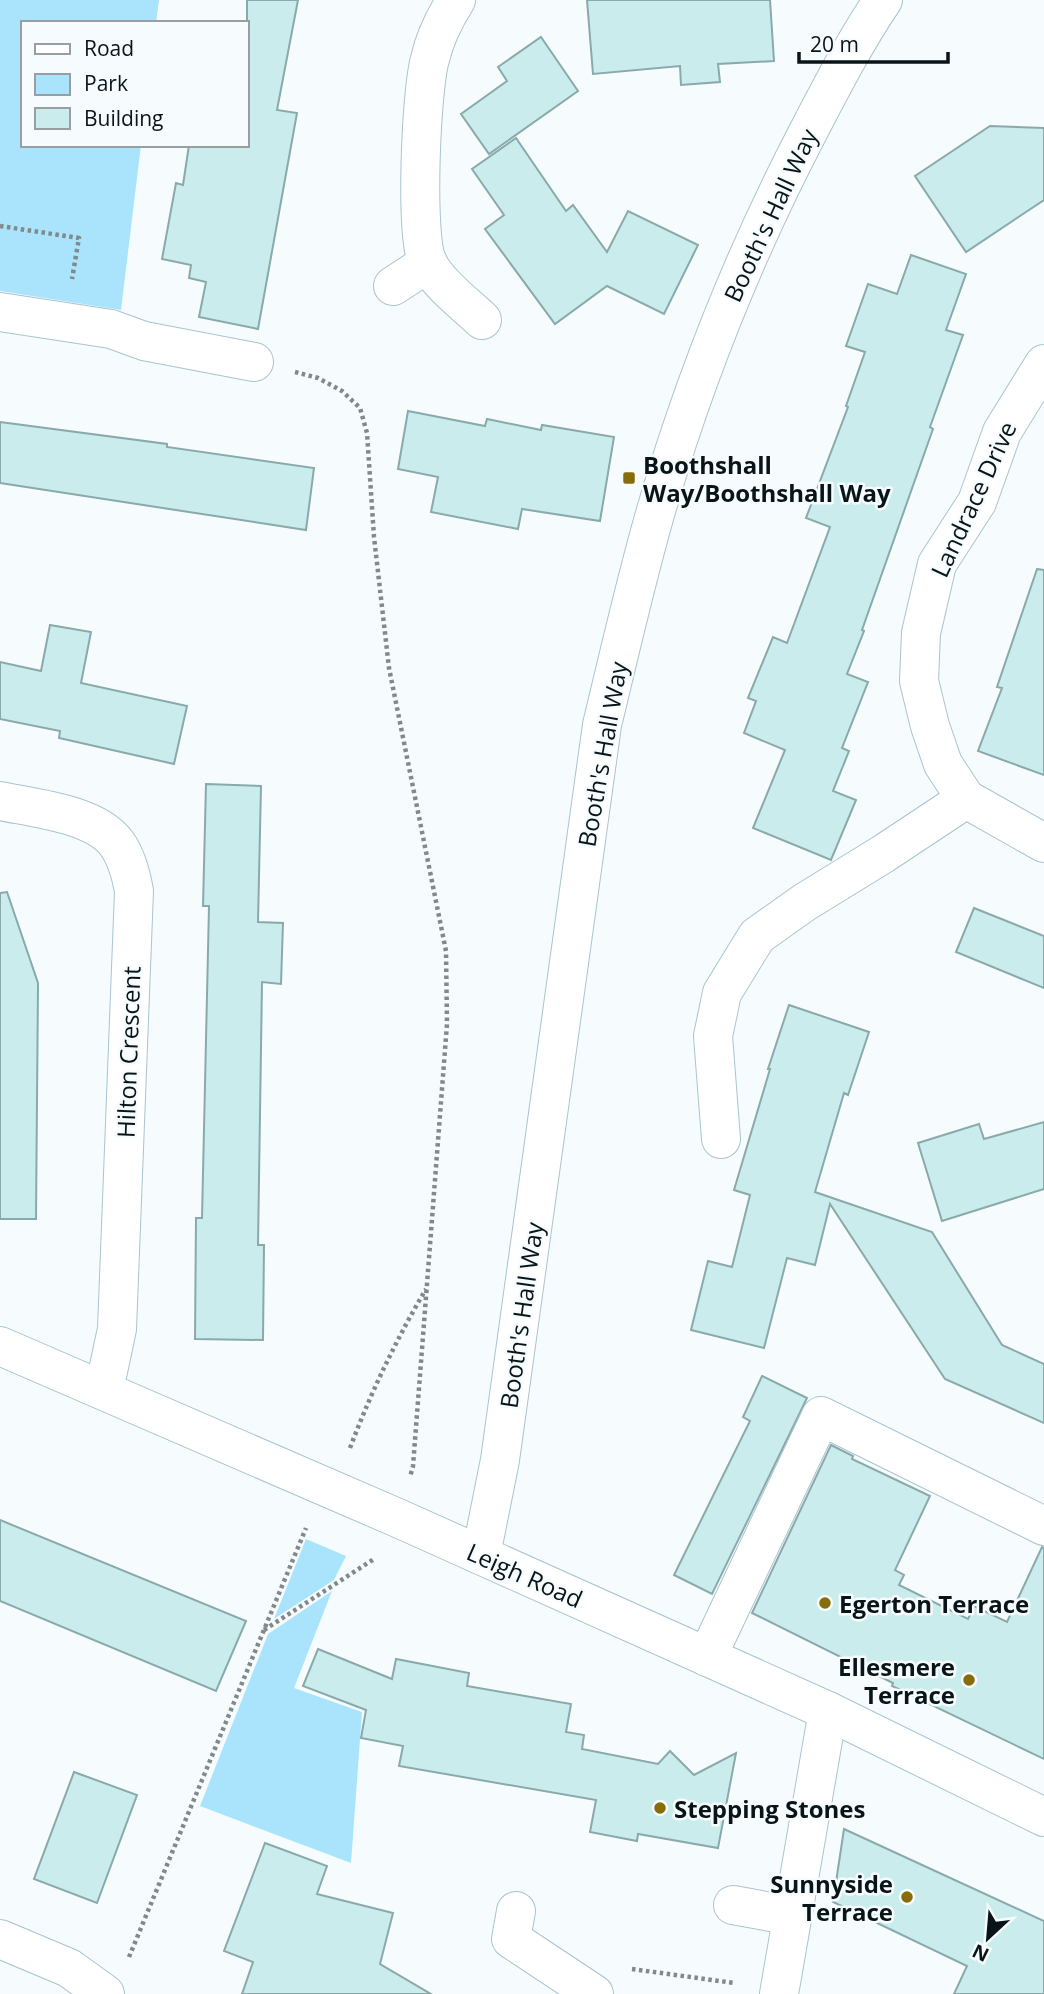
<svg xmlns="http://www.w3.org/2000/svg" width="1044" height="1994" font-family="'Open Sans',sans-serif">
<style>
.green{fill:#aae4fc}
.building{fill:#cbeced;stroke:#89a9aa;stroke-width:2}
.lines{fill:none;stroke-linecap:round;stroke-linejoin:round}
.minor-casing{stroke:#a8c4d0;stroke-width:40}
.major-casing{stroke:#a8c4d0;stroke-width:40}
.path{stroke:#80898c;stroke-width:4.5;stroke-dasharray:3.5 3.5;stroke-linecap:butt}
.minor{stroke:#fff;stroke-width:38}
.major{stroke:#fff;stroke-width:38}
.poi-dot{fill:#866d0a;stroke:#f6fcfe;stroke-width:2.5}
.labels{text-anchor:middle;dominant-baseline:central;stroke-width:5;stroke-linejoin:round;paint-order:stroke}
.street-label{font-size:24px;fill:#091418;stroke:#f6fcfe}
.poi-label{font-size:24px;font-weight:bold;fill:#091418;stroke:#f6fcfe;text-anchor:start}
</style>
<rect width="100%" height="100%" fill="#f6fcfe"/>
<!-- green -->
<g class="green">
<polygon points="0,0 159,0 156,23 23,23 23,145 141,145 121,310 0,291"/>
<polygon points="306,1539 346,1556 334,1580 274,1619"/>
<polygon points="332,1591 294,1688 362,1712 351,1863 200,1806 268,1634"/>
</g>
<!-- building -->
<g class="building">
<polygon points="247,0 298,0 277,110 297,113 258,329 199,317 206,282 189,278 191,265 162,259 176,183 183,185 189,145 247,145"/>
<polygon points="587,0 770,0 774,61 718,64 720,82 681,85 680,66 593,74"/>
<polygon points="541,37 578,91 489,154 461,114 507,81 498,67"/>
<polygon points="990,126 1044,128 1044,200 966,252 915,176"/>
<polygon points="516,138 566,211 573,205 607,252 628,211 698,245 664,314 607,286 555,324 485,229 504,215 472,169"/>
<polygon points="911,255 966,274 946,330 963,335 930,427 933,429 862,630 864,631 847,674 868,682 842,748 849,751 833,791 856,800 831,860 753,828 785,750 744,733 756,701 748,698 773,637 787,643 830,527 806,518 848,407 846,406 865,352 846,346 868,284 897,294"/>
<polygon points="408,411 485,426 487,419 541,430 542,425 614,437 600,521 522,509 518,529 431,512 438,477 398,469"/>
<polygon points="0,422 167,444 167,447 314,468 306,530 0,483"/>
<polygon points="1037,569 1044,570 1044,775 978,751 1002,688 997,687"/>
<polygon points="50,625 91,632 81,683 187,706 174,764 59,738 60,731 0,719 0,662 41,671"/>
<polygon points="206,784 261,786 258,922 283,923 281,984 262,982 258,1245 264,1245 263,1340 195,1339 196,1218 202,1218 209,906 203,906"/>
<polygon points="7,892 38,983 36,1219 0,1219 0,893"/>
<polygon points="974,908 1044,936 1044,988 956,952"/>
<polygon points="789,1005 869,1032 848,1095 844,1093 815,1192 932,1232 1002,1345 1044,1364 1044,1423 945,1379 830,1204 815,1265 787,1258 764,1348 691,1330 708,1261 732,1267 750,1195 734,1190 770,1069 768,1069"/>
<polygon points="1044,1122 1044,1189 942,1221 918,1143 979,1124 984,1139"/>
<polygon points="762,1376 807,1398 712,1594 674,1575 750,1421 743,1417"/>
<polygon points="831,1445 853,1456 852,1459 930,1496 895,1570 904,1575 899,1585 968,1619 974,1606 1007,1622 1042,1547 1044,1548 1044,1759 892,1686 893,1683 752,1613"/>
<polygon points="0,1520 246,1621 216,1691 0,1601"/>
<polygon points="318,1649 392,1679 396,1659 469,1673 467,1686 571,1704 566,1732 584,1735 582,1749 658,1764 670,1751 694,1775 736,1753 718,1848 638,1834 637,1841 590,1832 596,1800 399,1766 403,1746 361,1738 366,1710 303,1686"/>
<polygon points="74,1772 137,1795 97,1903 34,1879"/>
<polygon points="844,1829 1044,1921 1044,1994 954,1994 967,1966 833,1902"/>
<polygon points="265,1843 327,1866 317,1894 393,1913 380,1964 431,1994 242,1994 253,1962 224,1951"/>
</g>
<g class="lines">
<!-- minor casing -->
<g class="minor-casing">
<g id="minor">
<path d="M456 0C444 19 435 37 430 59 421 90 415 233 427 261 436 282 465 304 482 320"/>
<polyline points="393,286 428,263"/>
<polyline points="0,312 111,329 144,341 254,362"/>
<polyline points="1044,364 1002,432 977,502 937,564 921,633 919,681 930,726 943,764 966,799 1044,843"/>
<path d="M0 801C34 808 96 814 117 844 127 858 131 874 134 891L117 1329 104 1390"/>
<polyline points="721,1139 713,1036 722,993 757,936 805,902 883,854 966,799"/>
<path d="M481 1555 500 1460 602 725C619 655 635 584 655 514 693 383 744 255 807 134 831 88 854 43 883 0"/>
<polyline points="707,1657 821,1416 1044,1526"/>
<polyline points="733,1905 793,1916"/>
<polyline points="516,1911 511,1939 594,1994"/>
<polyline points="0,1939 69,1968 105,1994"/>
<polyline points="779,1994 828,1711"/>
</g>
</g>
<!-- major casing -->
<g class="major-casing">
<polyline id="major" points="0,1346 400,1519 828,1711 1044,1817"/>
</g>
<!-- path -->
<g class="path">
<polyline points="0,226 79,238 72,279"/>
<polyline points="295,372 318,378 342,391 360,408 367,433 374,537 389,668 446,951 447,1024 413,1466 410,1477"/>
<path d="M350 1448C371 1392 396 1340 426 1289"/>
<polyline points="264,1630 374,1559"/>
<polyline points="129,1957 306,1528"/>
<polyline points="632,1969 734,1983"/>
</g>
<!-- minor -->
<use href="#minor" class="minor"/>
<!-- major -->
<use href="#major" class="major"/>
</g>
<!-- markers -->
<g class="poi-dot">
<rect x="622" y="471" width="14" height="14" rx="3.5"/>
<circle cx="825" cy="1603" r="7"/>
<circle cx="969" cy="1680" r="7"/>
<circle cx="660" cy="1808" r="7"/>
<circle cx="907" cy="1897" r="7"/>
</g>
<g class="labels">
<!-- street labels -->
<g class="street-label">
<text transform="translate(770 215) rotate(-65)">Booth's Hall Way</text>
<text transform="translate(973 499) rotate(-65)">Landrace Drive</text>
<text transform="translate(602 754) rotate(-80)">Booth's Hall Way</text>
<text transform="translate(128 1052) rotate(-88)">Hilton Crescent</text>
<text transform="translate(521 1315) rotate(-82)">Booth's Hall Way</text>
<text transform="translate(525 1575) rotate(24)">Leigh Road</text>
</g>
<!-- poi labels -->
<g class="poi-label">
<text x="643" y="464">Boothshall<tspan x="643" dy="28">Way/Boothshall Way</tspan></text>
<text x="839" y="1603">Egerton Terrace</text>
<text x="955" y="1666" text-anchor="end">Ellesmere<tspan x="955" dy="28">Terrace</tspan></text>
<text x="674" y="1808">Stepping Stones</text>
<text x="893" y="1883" text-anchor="end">Sunnyside<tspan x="893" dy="28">Terrace</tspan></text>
</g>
</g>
<!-- legend -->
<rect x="21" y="21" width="228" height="126" fill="#f6fcfe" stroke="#979fa2" stroke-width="2"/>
<rect x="35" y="44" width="35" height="10" fill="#ffffff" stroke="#979fa2" stroke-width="2"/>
<text x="84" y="56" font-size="21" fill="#091418">Road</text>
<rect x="35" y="74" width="35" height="21" fill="#aae4fc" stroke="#979fa2" stroke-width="2"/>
<text x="84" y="91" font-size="21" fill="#091418">Park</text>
<rect x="35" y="108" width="35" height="21" fill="#cbeced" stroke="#979fa2" stroke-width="2"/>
<text x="84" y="126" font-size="21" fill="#091418">Building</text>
<!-- north arrow -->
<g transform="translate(988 1938) rotate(206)" stroke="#f6fcfe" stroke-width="5" paint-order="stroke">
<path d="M0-5L12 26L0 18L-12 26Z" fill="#091418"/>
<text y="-10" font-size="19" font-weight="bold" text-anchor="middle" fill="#091418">N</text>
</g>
<!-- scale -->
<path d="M799 52v10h149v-10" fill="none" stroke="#091418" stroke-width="3.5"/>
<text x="810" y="52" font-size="21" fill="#091418" stroke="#f6fcfe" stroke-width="5" paint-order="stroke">20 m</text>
</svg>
